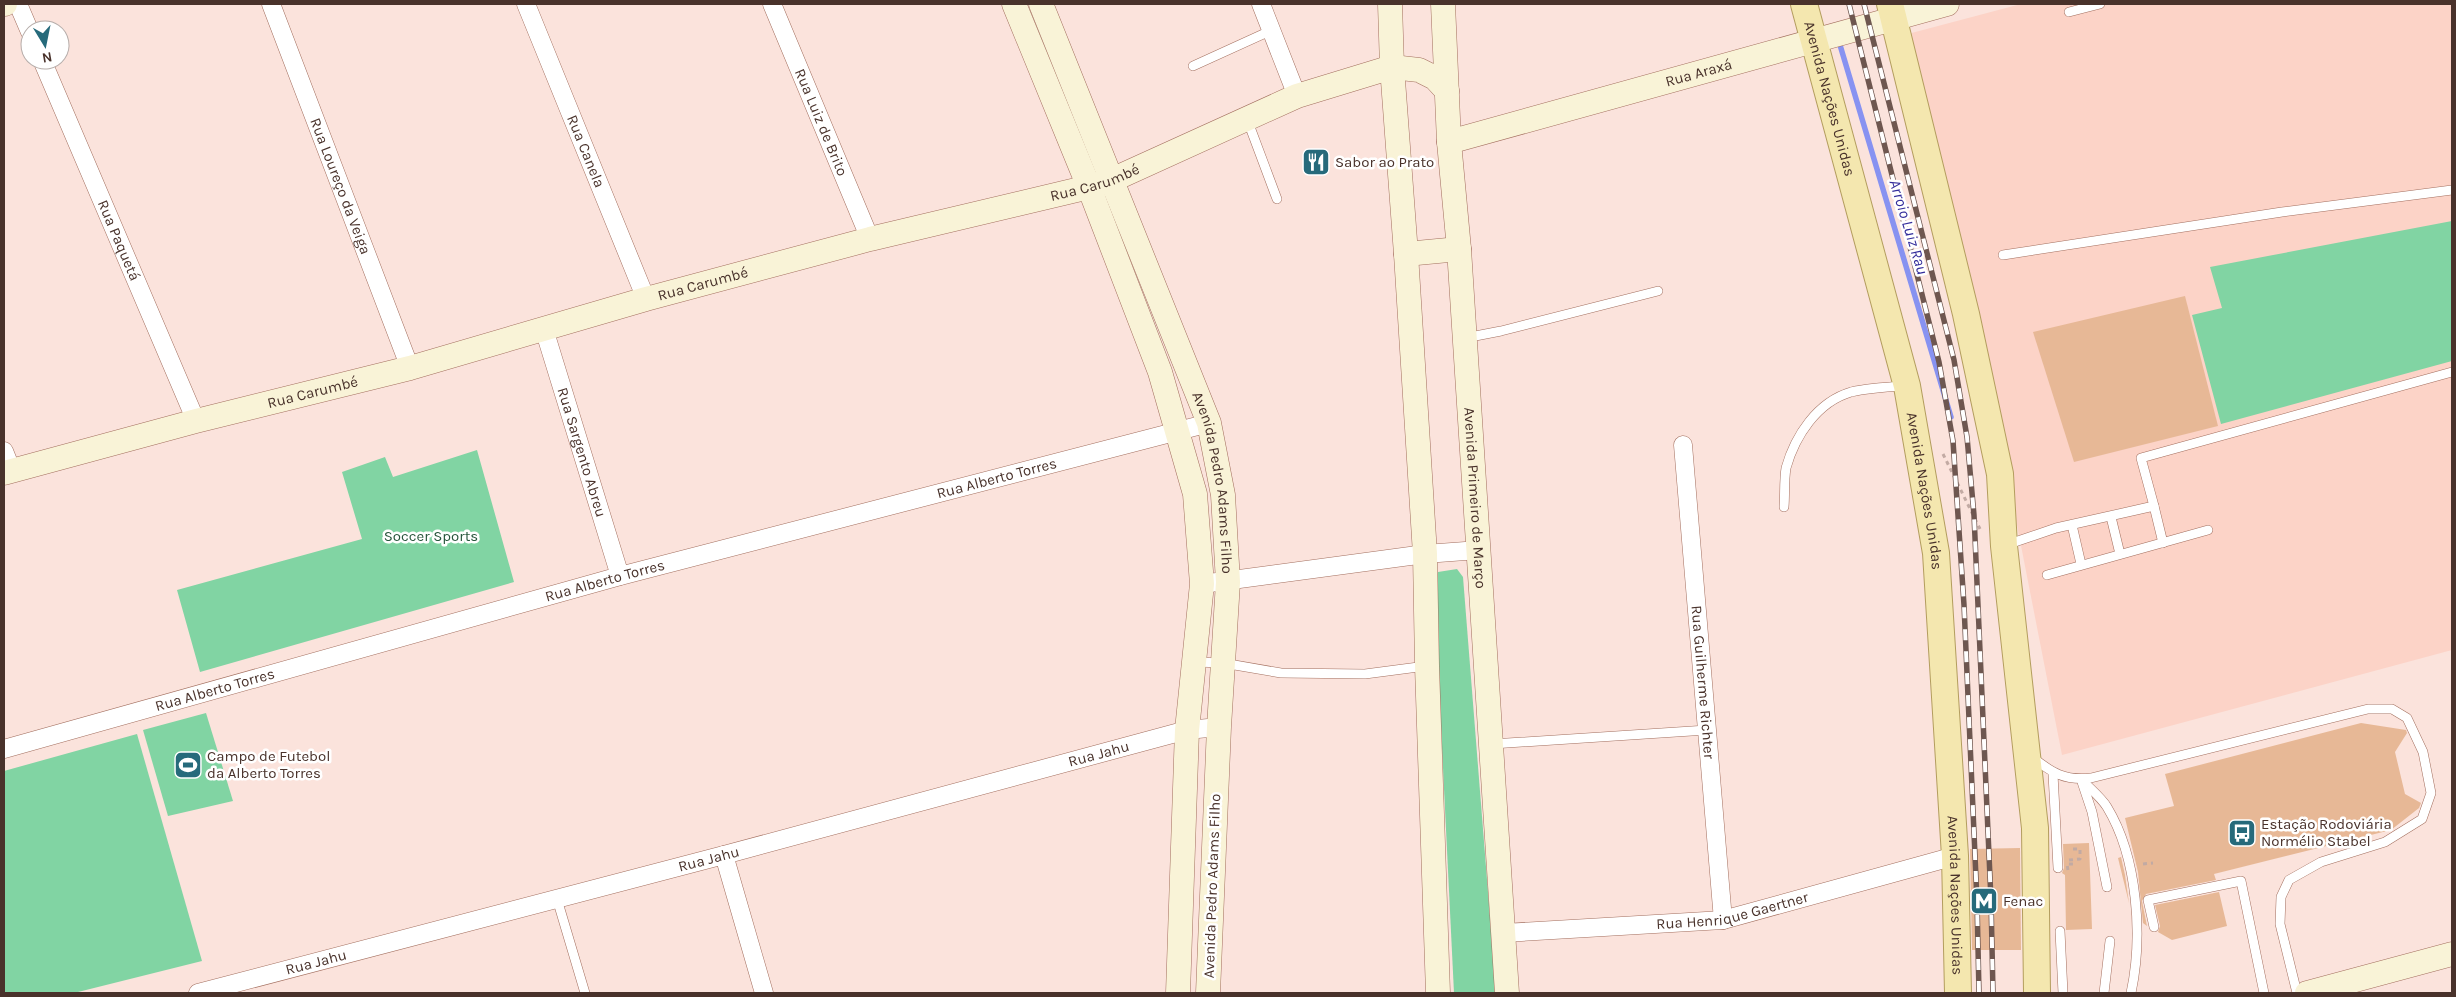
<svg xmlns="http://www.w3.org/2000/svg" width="2456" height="997" font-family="Karla,sans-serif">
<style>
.built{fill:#fcd3c7}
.green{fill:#81d4a3}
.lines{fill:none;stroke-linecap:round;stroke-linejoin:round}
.stream{stroke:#8792f1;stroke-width:5.5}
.building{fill:#e7b896}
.lane-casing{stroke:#a36f5f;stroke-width:10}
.street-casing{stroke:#a36f5f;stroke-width:19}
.secondary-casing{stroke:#a36f5f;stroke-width:25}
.primary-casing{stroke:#b39d5e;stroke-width:28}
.path{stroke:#c2aaa3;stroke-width:3;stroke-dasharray:4 4;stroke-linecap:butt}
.lane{stroke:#fff;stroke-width:9}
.street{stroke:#fff;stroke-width:18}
.secondary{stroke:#f9f3d7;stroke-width:24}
.primary{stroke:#f4e7af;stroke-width:26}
.rail-casing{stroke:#6e5750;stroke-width:5.5}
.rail{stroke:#fff;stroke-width:4;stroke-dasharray:11;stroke-linecap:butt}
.path-bridge{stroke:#c2aaa3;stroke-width:3;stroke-dasharray:4 4;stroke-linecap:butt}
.labels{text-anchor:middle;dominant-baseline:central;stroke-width:5;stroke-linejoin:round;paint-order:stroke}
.street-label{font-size:15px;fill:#49322b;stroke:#fff}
.poi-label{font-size:15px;fill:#49322b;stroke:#fff;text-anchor:start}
.park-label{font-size:15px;fill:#27553b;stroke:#fff}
.water-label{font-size:16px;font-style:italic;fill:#332d9b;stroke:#fff}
</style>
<rect width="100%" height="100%" fill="#fbe3dc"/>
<!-- built -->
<polygon class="built" points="2021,4 2452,4 2452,650 2062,755 2006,469 1904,35"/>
<!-- green -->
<g class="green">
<polygon points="2452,221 2452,361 2221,424 2192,315 2222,308 2210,267"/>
<polygon points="477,450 514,582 200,672 177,590 362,539 342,472 385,457 393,477"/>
<polygon points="1457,569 1463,577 1496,993 1454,993 1434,584 1438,572"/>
<polygon points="206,713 233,801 168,816 143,730"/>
<polygon points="137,734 202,961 74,993 4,993 4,771"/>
</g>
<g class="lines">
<!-- stream -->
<polyline class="stream" points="1840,45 1951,417"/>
</g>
<!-- building -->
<g class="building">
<polygon points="2185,296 2218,426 2074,462 2033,332"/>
<polygon points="2361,723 2406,730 2407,733 2395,752 2405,794 2421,803 2419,808 2391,830 2214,874 2216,880 2146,894 2142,901 2147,926 2143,923 2138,872 2125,818 2174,806 2165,774"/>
<polygon points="2089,843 2092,929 2066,930 2065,875 2062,873 2064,868 2063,844"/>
<polygon points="2020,848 2021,950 1972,950 1970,849"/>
<polygon points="2121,857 2125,875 2129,903 2118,858"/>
<polygon points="2219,892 2227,926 2172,940 2158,932 2160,926 2155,905"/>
</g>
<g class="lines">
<!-- lane casing -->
<g class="lane-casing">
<g id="lane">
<polyline points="2069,12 2100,4"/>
<polyline points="1193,66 1272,30"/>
<polyline points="1247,119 1277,199"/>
<polyline points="2003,255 2282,212 2452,190"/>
<polyline points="1465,338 1501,331 1658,291"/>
<polyline points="2154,506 2163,543"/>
<path d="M1784 507C1785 495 1784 480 1786 468 1795 436 1817 402 1851 392 1868 388 1887 387 1905 386"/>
<polyline points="2111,517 2120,554"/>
<polyline points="2072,525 2081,564"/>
<polyline points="2006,545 2056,528 2154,506 2141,458 2452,372"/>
<polyline points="2047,575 2208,530"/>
<polyline points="1195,662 1223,663 1281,673 1365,674 1426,666"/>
<polyline points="1492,744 1707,730"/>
<path d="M2032 757C2052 773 2065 781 2091 778L2368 709H2392L2407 718 2423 752 2431 793 2422 819 2385 842 2321 862 2289 880 2281 897 2280 924 2297 993"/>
<polyline points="2053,774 2058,868"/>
<path d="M2081 779C2089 788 2101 797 2107 807 2138 858 2143 937 2131 993"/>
<polyline points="2082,782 2092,812 2107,887"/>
<polyline points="557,899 585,993"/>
<polyline points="2154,927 2148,900 2241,881 2264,993"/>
<polyline points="2060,931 2063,993"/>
<polyline points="2104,993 2110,941"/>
</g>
</g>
<!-- street casing -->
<g class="street-casing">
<g id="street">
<polyline points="18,4 30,32"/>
<path id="s1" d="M271 4 410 368"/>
<path id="s2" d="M526 4 646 299"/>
<path id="s3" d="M772 4 870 239"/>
<polyline points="1261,4 1297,96"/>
<path id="s4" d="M42 60 196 421"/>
<path id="s5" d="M544 329 620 576"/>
<path id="s6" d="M1683 445 1723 920"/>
<polyline points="4,451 12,471"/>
<polyline points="1202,584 1425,554 1479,550"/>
<path id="s7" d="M4 749 620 576 1209 423"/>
<polyline points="724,855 764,993"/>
<path id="s8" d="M1503 933 1723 920 1955 856"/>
<path id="s9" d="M198 993 724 855 1187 730 1219 727"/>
</g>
</g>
<!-- secondary casing -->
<g class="secondary-casing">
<g id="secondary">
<polyline points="4,4 5,4"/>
<polyline points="1014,4 1089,187 1160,372 1195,494 1202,584 1187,730 1178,993"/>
<path id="s10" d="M1041 4 1209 423 1223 495 1228 582 1219 727 1208 993"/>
<polyline points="1390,4 1392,67 1406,254 1425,554 1427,666 1438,993"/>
<path id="s11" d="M1443 4 1449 142 1459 249 1507 993"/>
<path id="s12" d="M1449 142 1947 4"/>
<polyline points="1406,254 1459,249"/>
<path id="s13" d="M4 473 196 421 410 368 646 299 870 239 1089 187 1112 180 1297 96 1392 67 1419 70 1435 78 1447 91"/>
<polyline points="2307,993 2452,954"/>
</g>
</g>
<!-- primary casing -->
<g class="primary-casing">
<g id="primary">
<path id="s14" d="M1804 4 1907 386 1936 553 1955 856 1958 993"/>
<polyline points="1890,4 1966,314 2000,474 2004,546 2035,828 2037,993"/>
</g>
</g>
<!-- path -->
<g class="path">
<polyline points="1943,454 1980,529"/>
<polyline points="2069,860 2080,859 2080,849 2071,849"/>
<polyline points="2143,864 2153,863"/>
</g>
<!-- lane -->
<use href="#lane" class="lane"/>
<!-- street -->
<use href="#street" class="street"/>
<!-- secondary -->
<use href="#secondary" class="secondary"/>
<!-- primary -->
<use href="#primary" class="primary"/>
<!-- rail casing -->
<g class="rail-casing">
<g id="rail">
<polyline points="1849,4 1939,362 1953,441 1964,605 1977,901 1979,993"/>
<polyline points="1864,4 1954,360 1967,437 1974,515 1991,900 1993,993"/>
</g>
</g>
<!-- rail -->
<use href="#rail" class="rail"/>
<!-- path-bridge -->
<polyline class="path-bridge" points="2068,870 2067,864 2076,864"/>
</g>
<!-- icons -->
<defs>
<g id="restaurant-square" transform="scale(1.4375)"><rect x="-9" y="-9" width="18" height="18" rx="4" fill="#266a7b" stroke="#fff"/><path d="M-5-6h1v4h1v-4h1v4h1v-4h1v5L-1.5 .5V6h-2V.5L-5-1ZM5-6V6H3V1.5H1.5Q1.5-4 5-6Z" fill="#fff"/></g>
<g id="stadium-square" transform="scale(1.4375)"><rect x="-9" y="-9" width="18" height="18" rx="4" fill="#266a7b" stroke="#fff"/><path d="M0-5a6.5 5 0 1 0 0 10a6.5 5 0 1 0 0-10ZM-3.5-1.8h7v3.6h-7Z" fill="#fff"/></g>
<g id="bus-square" transform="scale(1.4375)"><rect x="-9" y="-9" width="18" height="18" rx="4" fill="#266a7b" stroke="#fff"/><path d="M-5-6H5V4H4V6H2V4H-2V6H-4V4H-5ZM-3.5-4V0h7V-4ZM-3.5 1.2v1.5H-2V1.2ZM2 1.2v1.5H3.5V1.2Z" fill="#fff"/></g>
<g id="metro-square" transform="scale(1.4375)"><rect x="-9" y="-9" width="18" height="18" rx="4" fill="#266a7b" stroke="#fff"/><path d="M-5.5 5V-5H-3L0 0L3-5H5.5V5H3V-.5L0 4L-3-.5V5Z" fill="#fff"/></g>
</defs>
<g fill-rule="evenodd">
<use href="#restaurant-square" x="1316" y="162"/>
<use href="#stadium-square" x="188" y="765"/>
<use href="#bus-square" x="2242" y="833"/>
<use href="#metro-square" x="1984" y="901"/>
</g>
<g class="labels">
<!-- street labels -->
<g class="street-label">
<text stroke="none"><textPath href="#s12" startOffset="259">Rua Araxá</textPath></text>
<text stroke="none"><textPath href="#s14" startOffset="98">Avenida Nações Unidas</textPath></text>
<text stroke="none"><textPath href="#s3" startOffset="128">Rua Luiz de Brito</textPath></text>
<text stroke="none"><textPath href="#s2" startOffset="159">Rua Canela</textPath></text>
<text stroke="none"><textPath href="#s13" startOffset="1129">Rua Carumbé</textPath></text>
<text stroke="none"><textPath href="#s1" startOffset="195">Rua Loureço da Veiga</textPath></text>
<text stroke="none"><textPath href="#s4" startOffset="196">Rua Paquetá</textPath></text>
<text stroke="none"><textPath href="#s13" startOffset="724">Rua Carumbé</textPath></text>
<text stroke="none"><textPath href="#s13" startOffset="319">Rua Carumbé</textPath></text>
<text stroke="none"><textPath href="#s5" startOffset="129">Rua Sargento Abreu</textPath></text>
<text stroke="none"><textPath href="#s7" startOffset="1029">Rua Alberto Torres</textPath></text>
<text stroke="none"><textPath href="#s10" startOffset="511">Avenida Pedro Adams Filho</textPath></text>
<text stroke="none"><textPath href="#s14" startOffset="502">Avenida Nações Unidas</textPath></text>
<text stroke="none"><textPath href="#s11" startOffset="495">Avenida Primeiro de Março</textPath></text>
<text stroke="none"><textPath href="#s7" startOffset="624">Rua Alberto Torres</textPath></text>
<text stroke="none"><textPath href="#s6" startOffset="238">Rua Guilherme Richter</textPath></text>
<text stroke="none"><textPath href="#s7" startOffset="219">Rua Alberto Torres</textPath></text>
<text stroke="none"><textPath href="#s9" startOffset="932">Rua Jahu</textPath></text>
<text stroke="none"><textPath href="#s9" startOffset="528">Rua Jahu</textPath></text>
<text transform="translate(1212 886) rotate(-88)">Avenida Pedro Adams Filho</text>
<text stroke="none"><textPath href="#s14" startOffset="908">Avenida Nações Unidas</textPath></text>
<text stroke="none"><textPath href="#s8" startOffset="231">Rua Henrique Gaertner</textPath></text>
<text stroke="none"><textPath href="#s9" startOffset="122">Rua Jahu</textPath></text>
</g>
<!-- poi labels -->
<g class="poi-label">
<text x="1335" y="162">Sabor ao Prato</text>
<text x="207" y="756">Campo de Futebol<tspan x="207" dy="17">da Alberto Torres</tspan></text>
<text x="2261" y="824">Estação Rodoviária<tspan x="2261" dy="17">Normélio Stabel</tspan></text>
<text x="2003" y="901">Fenac</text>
</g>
<!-- park labels -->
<g class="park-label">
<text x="431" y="536">Soccer Sports</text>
</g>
<!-- water labels -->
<g class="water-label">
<text transform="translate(1909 227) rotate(73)">Arroio Luiz Rau</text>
</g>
</g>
<!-- border -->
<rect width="2456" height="997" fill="none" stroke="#49322b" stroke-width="10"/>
<!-- north arrow -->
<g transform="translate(45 45) rotate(170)"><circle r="24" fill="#ffffff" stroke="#b6adaa"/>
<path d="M0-4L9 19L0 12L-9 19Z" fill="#266a7b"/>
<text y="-8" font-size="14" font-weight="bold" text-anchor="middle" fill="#49322b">N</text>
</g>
</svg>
